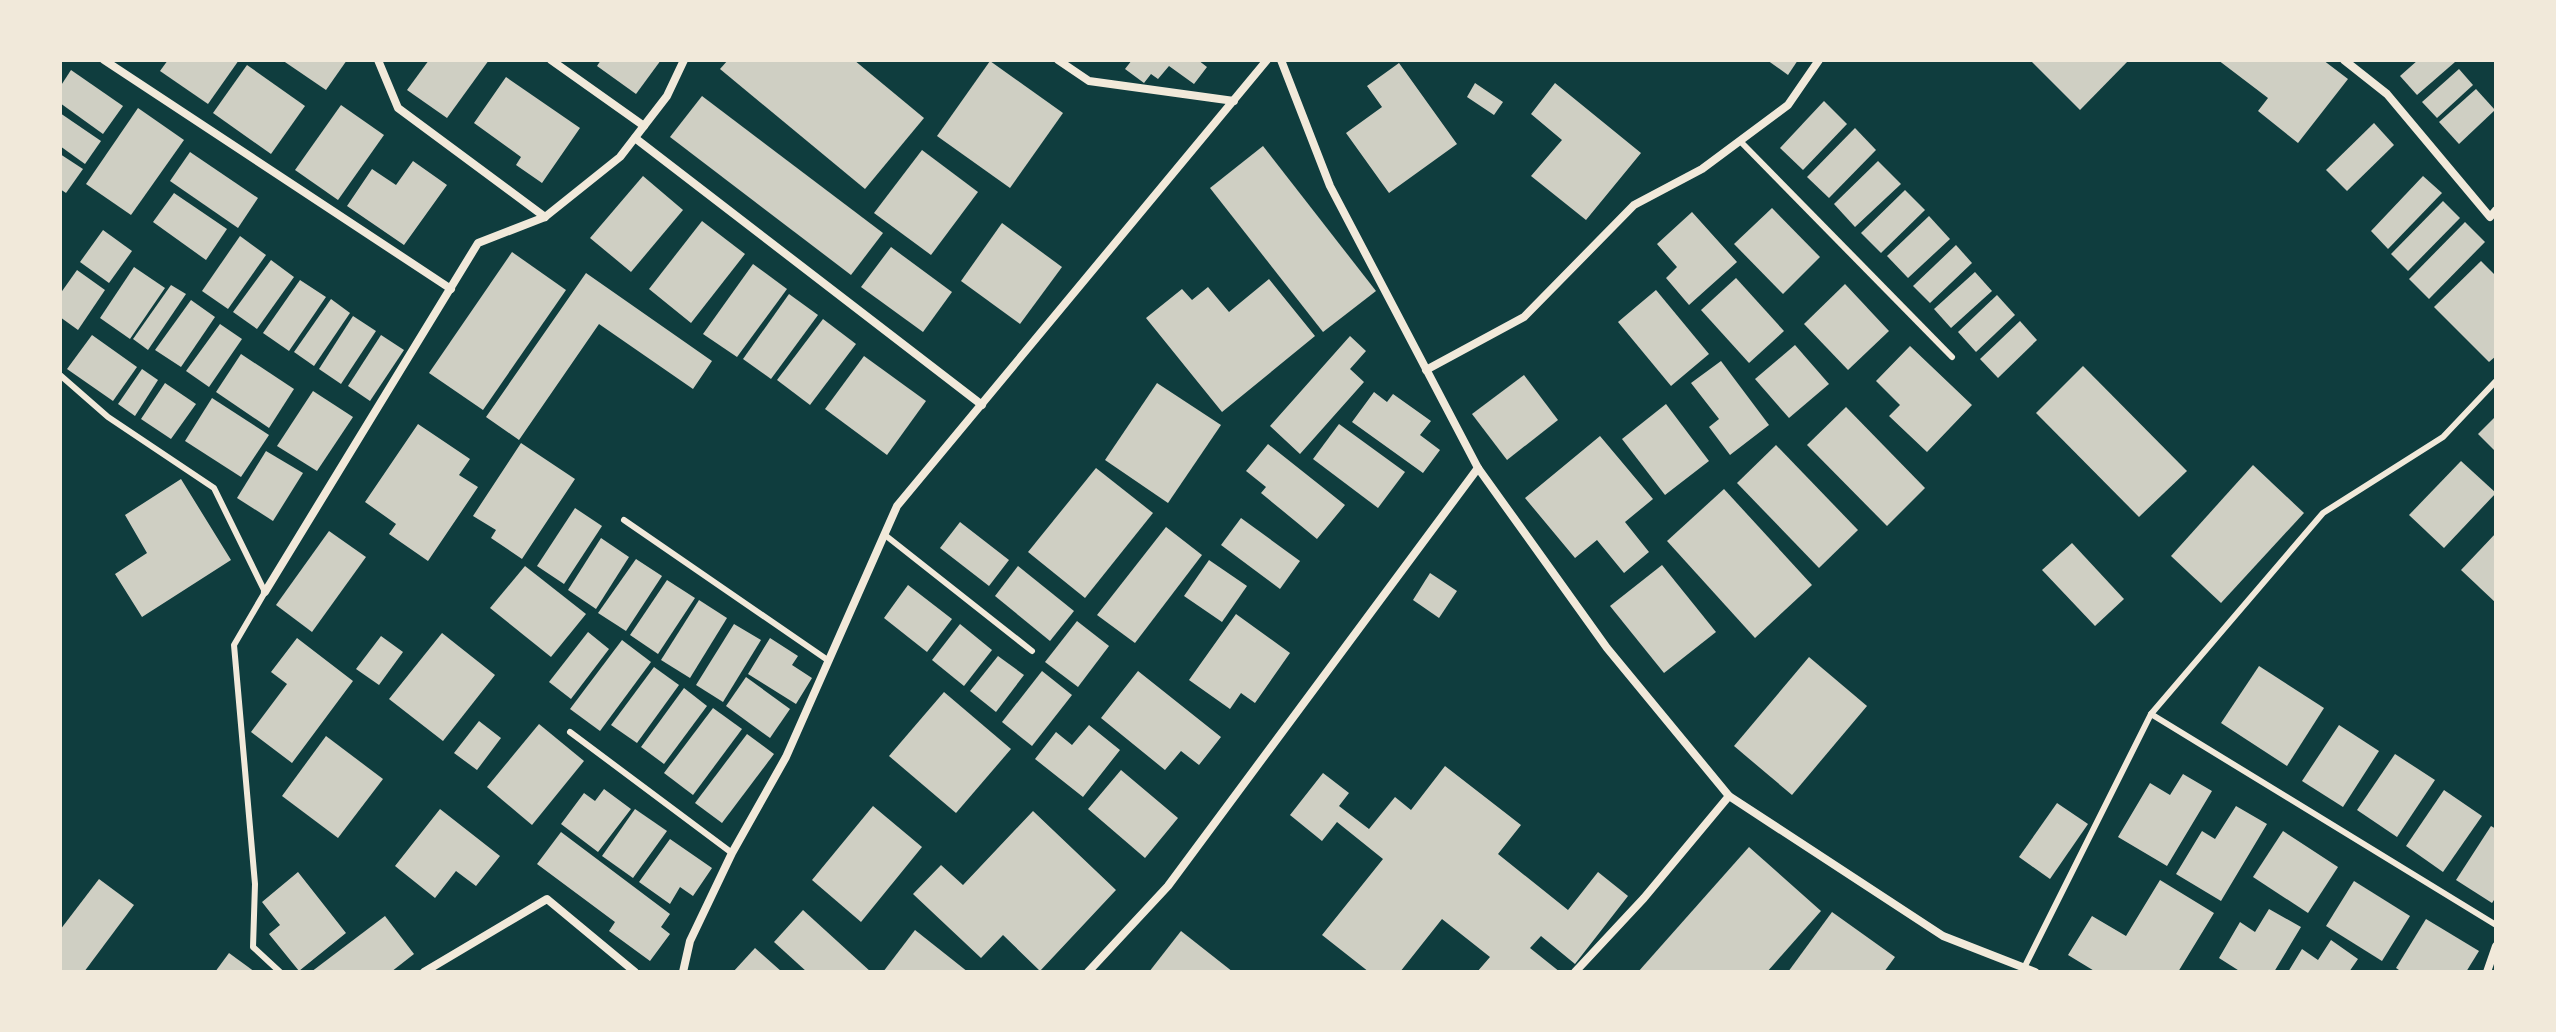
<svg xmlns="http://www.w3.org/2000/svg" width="2556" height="1032" font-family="Figtree,sans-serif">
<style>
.building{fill:#cfcfc3}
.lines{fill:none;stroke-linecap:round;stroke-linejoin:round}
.service{stroke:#f1e9da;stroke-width:6}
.minor{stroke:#f1e9da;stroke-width:8}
</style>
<rect width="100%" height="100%" fill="#0f3d3e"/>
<!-- building -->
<g class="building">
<polygon points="168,60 239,60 208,104 160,71"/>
<polygon points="282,60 347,60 326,90"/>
<polygon points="429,60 489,60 447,118 407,90"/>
<polygon points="601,60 661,60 636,94 597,66"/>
<polygon points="728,60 854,60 924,118 865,189 720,69"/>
<polygon points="1132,60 1198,60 1207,67 1194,84 1169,66 1158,79 1151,74 1144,83 1125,69"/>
<polygon points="1767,60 1798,60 1788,75"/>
<polygon points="2030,60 2129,60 2080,110"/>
<polygon points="2218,60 2323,60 2348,79 2298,143 2258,111 2268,98"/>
<polygon points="2418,60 2453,60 2455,62 2417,95 2400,76"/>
<polygon points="990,61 1063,113 1010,188 937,136"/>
<polygon points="1399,63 1457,144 1389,193 1346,133 1382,107 1367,86"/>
<polygon points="247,65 305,106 271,154 213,113"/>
<polygon points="2459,69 2473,85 2437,118 2422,102"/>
<polygon points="71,70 123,106 103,134 60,103 60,87"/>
<polygon points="506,77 580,128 542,183 516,165 521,157 474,123"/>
<polygon points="1475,83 1503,102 1494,115 1467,97"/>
<polygon points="1555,83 1641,153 1586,220 1531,176 1562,140 1531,114"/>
<polygon points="2476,89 2495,110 2459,144 2439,122"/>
<polygon points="702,96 883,233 851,275 670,137"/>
<polygon points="1824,101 1847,124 1803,170 1780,148"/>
<polygon points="341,105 384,135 338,200 295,170"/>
<polygon points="138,108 184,140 131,215 86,184"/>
<polygon points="60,113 101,141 85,164 60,146"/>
<polygon points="2374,123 2394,145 2347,191 2326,170"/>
<polygon points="1855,128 1876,150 1829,198 1807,177"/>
<polygon points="1263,146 1376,291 1323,332 1210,188"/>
<polygon points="922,150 978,192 931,255 874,213"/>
<polygon points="190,152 258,198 238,228 170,181"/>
<polygon points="60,154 83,169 66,193 60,189"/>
<polygon points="413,161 447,185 404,245 347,206 372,169 396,185"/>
<polygon points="1878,161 1901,184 1855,227 1834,204"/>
<polygon points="643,176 683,210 631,272 590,238"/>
<polygon points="2423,176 2442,193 2388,249 2371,231"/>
<polygon points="1905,190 1925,210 1881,253 1861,233"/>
<polygon points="174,193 227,229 206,260 153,222"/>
<polygon points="2443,201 2460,218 2408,271 2391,254"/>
<polygon points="1772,208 1820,257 1783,294 1734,244"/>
<polygon points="1692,212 1737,262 1689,305 1666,278 1677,267 1657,244"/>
<polygon points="1929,216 1950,239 1908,278 1887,256"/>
<polygon points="702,221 745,254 691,323 649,289"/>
<polygon points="2465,222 2485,242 2429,299 2409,279"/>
<polygon points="1002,223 1062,267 1020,324 961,281"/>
<polygon points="103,230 132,251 109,283 80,262"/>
<polygon points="240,236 266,255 228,309 202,291"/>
<polygon points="1956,245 1972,263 1930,303 1913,286"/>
<polygon points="891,247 952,292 923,332 861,287"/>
<polygon points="512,252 566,290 483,410 429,373"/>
<polygon points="271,260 294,277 257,329 233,312"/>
<polygon points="2481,261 2496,276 2496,356 2489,362 2434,307"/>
<polygon points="753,264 787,289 737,357 703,334"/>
<polygon points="134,267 165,288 130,339 100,318"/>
<polygon points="77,270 105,290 78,330 60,317 60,294"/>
<polygon points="1975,272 1992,291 1951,328 1934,309"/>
<polygon points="586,273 712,361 693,389 599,324 519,440 486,417"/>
<polygon points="1736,278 1784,331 1749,363 1701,310"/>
<polygon points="1269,279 1315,336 1222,412 1146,318 1182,289 1192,300 1208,287 1229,312"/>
<polygon points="300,280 326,297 289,351 263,333"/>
<polygon points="1845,284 1889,331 1848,370 1804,324"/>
<polygon points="171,285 186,294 148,350 133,339"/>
<polygon points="1656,290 1709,354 1671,386 1618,322"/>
<polygon points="789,294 818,315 771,379 743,359"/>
<polygon points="1997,295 2015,315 1976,352 1958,332"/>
<polygon points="331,299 350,313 314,366 294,352"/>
<polygon points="191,300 215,317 181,367 155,350"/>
<polygon points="353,316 376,331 341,384 319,369"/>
<polygon points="823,319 856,344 810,405 777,380"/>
<polygon points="2020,321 2037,340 1998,378 1980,359"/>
<polygon points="220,324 242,339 209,387 186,371"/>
<polygon points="92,335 137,367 113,401 67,369"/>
<polygon points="381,335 404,350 370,401 348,386"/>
<polygon points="1350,336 1366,351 1350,369 1364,382 1300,454 1270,426"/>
<polygon points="1795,345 1829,384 1789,418 1755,379"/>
<polygon points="1910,346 1972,405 1927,452 1889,416 1900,405 1876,381"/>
<polygon points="241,354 294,389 269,428 216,392"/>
<polygon points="864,356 926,401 887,455 825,409"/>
<polygon points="1721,361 1769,425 1730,455 1709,427 1719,419 1691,383"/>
<polygon points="2083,366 2187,471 2139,517 2036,413"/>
<polygon points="142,369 158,380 135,416 118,404"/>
<polygon points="1524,375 1558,420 1507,460 1472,414"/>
<polygon points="165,383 196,404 171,439 141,419"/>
<polygon points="1157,383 1221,425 1168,503 1105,460"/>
<polygon points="313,391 353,417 317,471 277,446"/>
<polygon points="1374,392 1387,402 1393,394 1431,421 1420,435 1440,450 1423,473 1352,422"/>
<polygon points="212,398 269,435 241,477 185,441"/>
<polygon points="1666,404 1709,461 1665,495 1622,439"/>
<polygon points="1846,407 1925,488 1887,526 1807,445"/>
<polygon points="2496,416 2496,452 2478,434"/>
<polygon points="418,424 470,459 459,475 478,487 428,561 389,534 396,524 365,502"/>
<polygon points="1339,424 1405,472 1378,508 1313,459"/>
<polygon points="1600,436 1653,499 1625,522 1649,552 1624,573 1597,540 1575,558 1525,498"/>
<polygon points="521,443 575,479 522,559 491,538 496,530 473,516"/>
<polygon points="1268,444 1345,505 1317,539 1261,493 1266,487 1246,471"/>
<polygon points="1776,445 1858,530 1819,568 1737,483"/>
<polygon points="266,451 303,473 273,521 237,498"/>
<polygon points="2461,461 2496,493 2444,548 2409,515"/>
<polygon points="2253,465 2304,513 2221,603 2171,556"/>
<polygon points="1096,468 1153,513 1085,598 1028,552"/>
<polygon points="181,479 231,560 142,617 115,574 147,553 125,515"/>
<polygon points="1724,489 1812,585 1755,638 1667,541"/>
<polygon points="575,508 602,526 564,584 537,566"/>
<polygon points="1241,518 1300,561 1280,589 1221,545"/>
<polygon points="960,522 1009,560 989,586 940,548"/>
<polygon points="1166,527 1202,555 1135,643 1097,615"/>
<polygon points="329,531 366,557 312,632 276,605"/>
<polygon points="2496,533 2496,603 2461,570"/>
<polygon points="601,538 629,557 596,609 568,590"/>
<polygon points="2072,543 2124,599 2095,626 2042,570"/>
<polygon points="636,559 662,576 626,631 598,613"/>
<polygon points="1209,560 1247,586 1222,622 1184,596"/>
<polygon points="1662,565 1716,632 1664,673 1610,606"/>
<polygon points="525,566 586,614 551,657 490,608"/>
<polygon points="1018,566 1074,611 1050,641 995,596"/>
<polygon points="1430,573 1457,591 1439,618 1413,600"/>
<polygon points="667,580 695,598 658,654 630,635"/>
<polygon points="908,585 952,619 927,652 884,618"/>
<polygon points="699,600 727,618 690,678 661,660"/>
<polygon points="1236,614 1290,653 1255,703 1241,693 1230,709 1189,680"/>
<polygon points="1077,621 1109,646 1078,687 1045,662"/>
<polygon points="734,624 761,640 723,702 696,685"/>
<polygon points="960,624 992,650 964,686 932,660"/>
<polygon points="588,632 609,649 571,699 549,682"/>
<polygon points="442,633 495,675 443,741 389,699"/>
<polygon points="381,636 403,652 379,685 356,669"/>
<polygon points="297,638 353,681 292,763 251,732 287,684 271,672"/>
<polygon points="770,638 798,656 792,665 812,678 796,704 748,674"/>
<polygon points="622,640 651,662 600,731 570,709"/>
<polygon points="998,656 1024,675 996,712 970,691"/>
<polygon points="1809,657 1867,706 1792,795 1734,746"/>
<polygon points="2259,666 2324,708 2287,766 2221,723"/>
<polygon points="654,667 679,685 637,743 611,725"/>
<polygon points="1042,671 1072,695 1032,746 1002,722"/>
<polygon points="1138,671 1221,737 1199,765 1181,751 1165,770 1101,718"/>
<polygon points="746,677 790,709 770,738 726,706"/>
<polygon points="684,688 707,706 664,764 641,747"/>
<polygon points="944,692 1011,749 956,813 889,756"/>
<polygon points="713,708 742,729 693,795 664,773"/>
<polygon points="479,721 501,738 477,770 454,753"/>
<polygon points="539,724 584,761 532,825 487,787"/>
<polygon points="1089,725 1120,750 1083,797 1035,759 1056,732 1072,745"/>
<polygon points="2339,725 2379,751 2343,807 2302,781"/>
<polygon points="747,734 774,754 722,823 695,803"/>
<polygon points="326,736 383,779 338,838 282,796"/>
<polygon points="2395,754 2435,780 2397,837 2357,810"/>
<polygon points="1445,766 1521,825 1498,854 1568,910 1598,872 1628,896 1575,964 1541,936 1530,948 1560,972 1477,972 1490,957 1442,919 1400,972 1369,972 1322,935 1383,859 1337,822 1322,841 1290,815 1323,773 1349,793 1339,806 1369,829 1395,797 1411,810"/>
<polygon points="1121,770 1178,818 1145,858 1088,809"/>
<polygon points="2183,774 2212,791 2167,866 2118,837 2150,783 2170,795"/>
<polygon points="604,789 631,809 598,852 561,824 584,793 595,801"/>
<polygon points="2444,790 2482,816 2443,872 2406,846"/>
<polygon points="2057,803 2088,824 2050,879 2019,857"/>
<polygon points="873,806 922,847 861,922 812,880"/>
<polygon points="2236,806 2267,824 2221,901 2176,874 2202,831 2215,839"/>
<polygon points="440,809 500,856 476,886 456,871 435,898 395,866"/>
<polygon points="635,809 667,831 633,878 602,856"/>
<polygon points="1033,811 1116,890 1040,971 1003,935 981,958 913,894 941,865 963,885"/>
<polygon points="2491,826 2496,829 2496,897 2492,903 2456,880"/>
<polygon points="2283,831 2338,867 2308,913 2253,877"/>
<polygon points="561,832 670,914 661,927 670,934 650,961 609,931 615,922 537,864"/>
<polygon points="670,839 712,868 693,896 680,887 670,904 639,882"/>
<polygon points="1749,847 1821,911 1767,972 1638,972"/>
<polygon points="298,872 346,933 299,971 269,934 280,925 262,902"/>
<polygon points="99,879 134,905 84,972 60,972 60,930"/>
<polygon points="2160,880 2214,913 2178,972 2096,972 2068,955 2092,916 2126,936"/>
<polygon points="2354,881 2410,916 2382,961 2326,926"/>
<polygon points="2269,909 2301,927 2274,972 2241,972 2219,958 2240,922 2255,932"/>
<polygon points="803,910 871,972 807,972 774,942"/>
<polygon points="1832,912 1895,957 1884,972 1788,972"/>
<polygon points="385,916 414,954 391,972 311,972"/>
<polygon points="2426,919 2479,951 2466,972 2402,972 2396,968"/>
<polygon points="915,930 968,972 883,972"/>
<polygon points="1181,931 1233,972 1149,972"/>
<polygon points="2331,940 2358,959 2349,972 2288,972 2302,949 2318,960"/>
<polygon points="755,948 782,972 733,972"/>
<polygon points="229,953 255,972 215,972"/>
</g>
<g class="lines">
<!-- service -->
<g class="service">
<polyline points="1740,141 1952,357"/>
<polyline points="60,375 108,417 214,488 265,592 234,645 255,884 253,947 280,972"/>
<polyline points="624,520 829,661"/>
<polyline points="885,535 1032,651"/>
<polyline points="2151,714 2496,925"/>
<polyline points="570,732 732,853"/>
<polyline points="2024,968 2151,714 2323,513 2443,437 2496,381"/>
</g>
<!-- minor -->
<g class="minor">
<polyline points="104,60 451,289"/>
<polyline points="378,60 398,108 545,217"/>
<polyline points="551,60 644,126"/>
<polyline points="1058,60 1089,81 1234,101"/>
<polyline points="1281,60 1330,186 1478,468 1607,648 1729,796 1943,936 2035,972"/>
<polyline points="2344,60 2387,94 2490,217 2496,210"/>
<polyline points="635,138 982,405"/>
<polyline points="1426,370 1524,317 1634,205 1702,169 1788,105 1819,60"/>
<polyline points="265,592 478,243 545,217 620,157 667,96 684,60"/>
<polyline points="424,972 547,899 635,972"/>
<polyline points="683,972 690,941 732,853 786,757 897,506 1267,60"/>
<polyline points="1088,972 1168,886 1478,468"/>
<polyline points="1575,972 1644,898 1729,796"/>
<polyline points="2487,972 2496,946"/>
</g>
</g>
<!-- border -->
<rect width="2556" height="1032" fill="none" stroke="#f1e9da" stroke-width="124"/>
</svg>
